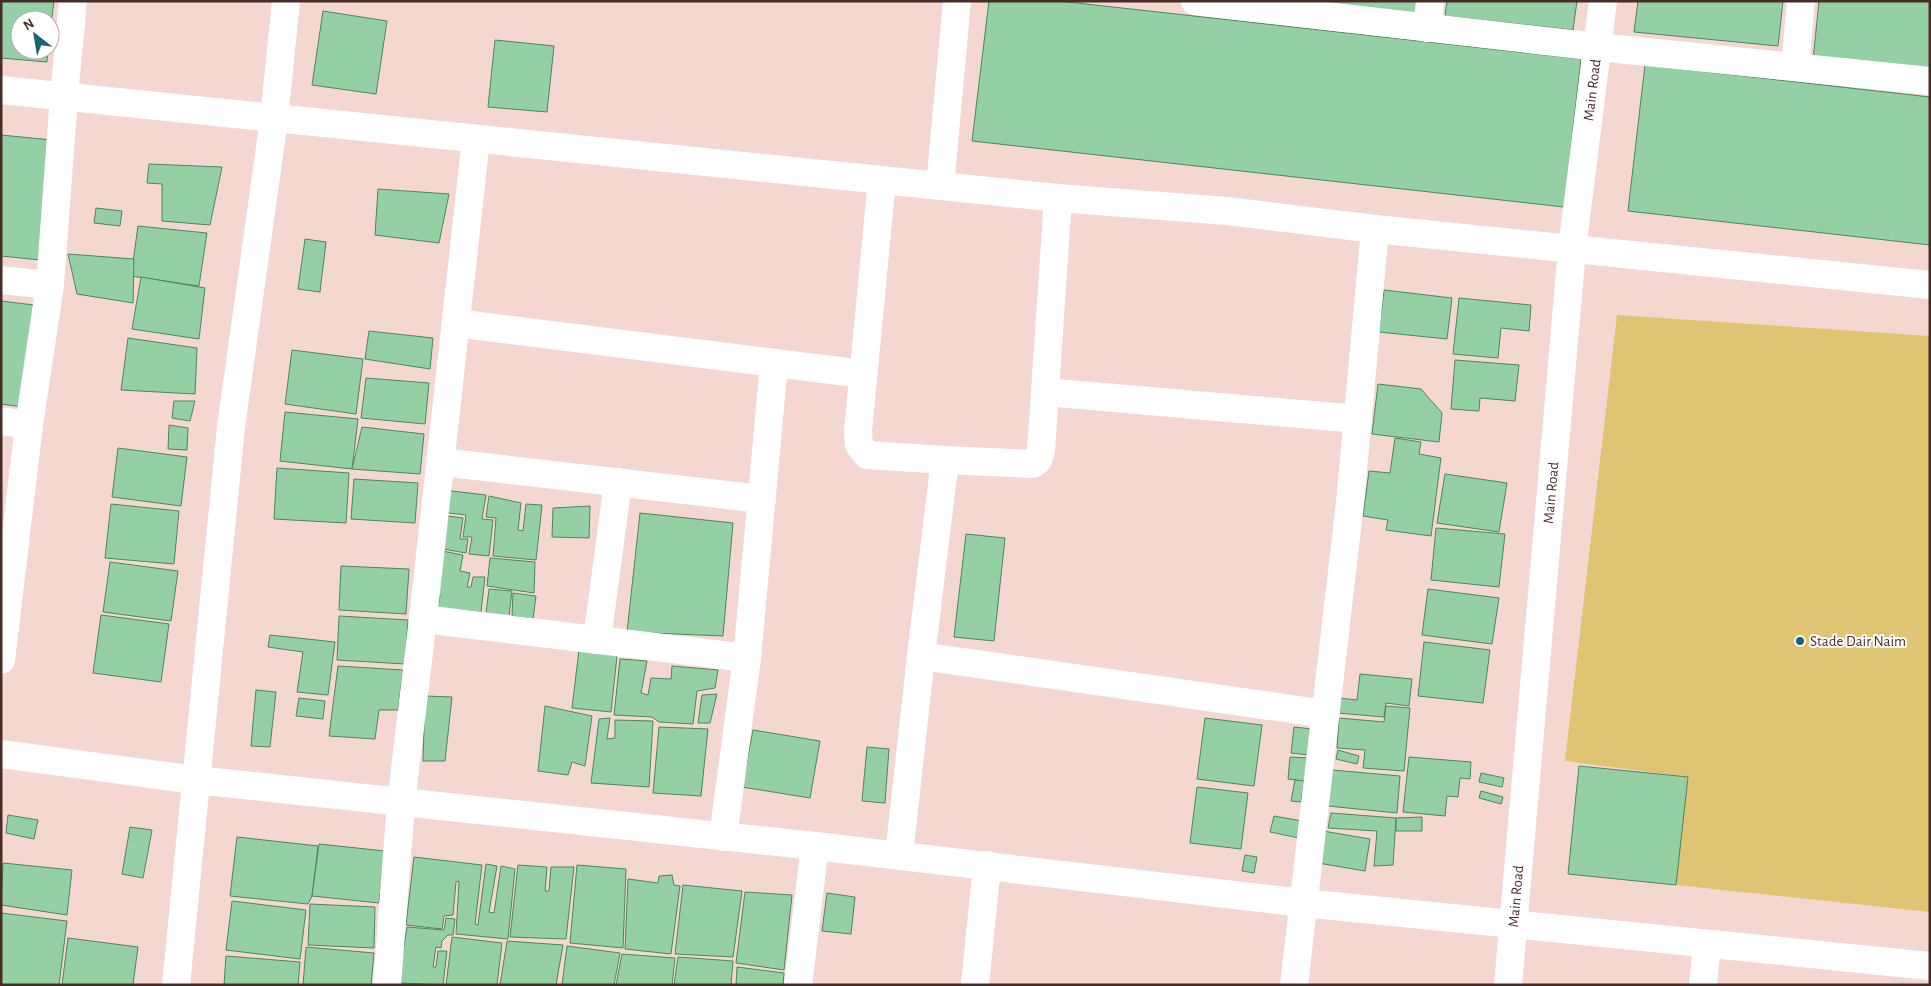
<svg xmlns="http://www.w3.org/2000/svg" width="1931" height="986" font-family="'Alegreya Sans',sans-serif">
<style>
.green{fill:#dfc473}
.building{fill:#95d0a4;stroke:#4d855c}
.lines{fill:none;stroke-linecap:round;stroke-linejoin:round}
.minor{stroke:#fff;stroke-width:28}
.poi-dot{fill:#1b6572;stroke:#fff;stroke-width:2}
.labels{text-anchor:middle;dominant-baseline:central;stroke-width:4;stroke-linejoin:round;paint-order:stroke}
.street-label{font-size:15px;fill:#492c27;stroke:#fff}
.poi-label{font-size:15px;fill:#492c27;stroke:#fff;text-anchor:start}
</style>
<rect width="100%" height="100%" fill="#f5d7d1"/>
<!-- green -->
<polygon class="green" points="1617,315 1930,336 1930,912 1676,885 1688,777 1565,761"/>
<!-- building -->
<g class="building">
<polygon points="1,1 54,1 50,33 50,20 20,20 20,50 48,50 47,62 1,58"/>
<polygon points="989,1 1059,1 1581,59 1564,207 972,141"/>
<polygon points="1246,1 1429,1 1427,19"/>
<polygon points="1447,1 1577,1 1573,30 1445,16"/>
<polygon points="1638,1 1783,1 1778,46 1634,32"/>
<polygon points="1819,1 1930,1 1930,69 1813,60"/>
<polygon points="323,11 387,21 376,94 312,85"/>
<polygon points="495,40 554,46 547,112 488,107"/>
<polygon points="1645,65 1930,97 1930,245 1628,211"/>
<polygon points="1,135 52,140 40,260 1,256"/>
<polygon points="149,164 222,167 210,225 162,221 162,184 147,183"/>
<polygon points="378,189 449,194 439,243 375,235"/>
<polygon points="96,208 122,211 120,226 94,223"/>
<polygon points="138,226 207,233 199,286 131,276"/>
<polygon points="305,239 326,242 320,292 298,289"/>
<polygon points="68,254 134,259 133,303 77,294"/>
<polygon points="141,277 205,288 199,339 132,329"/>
<polygon points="1384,290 1452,298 1447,339 1379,332"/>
<polygon points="1459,298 1531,305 1529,331 1501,328 1498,358 1453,354"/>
<polygon points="1,301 34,305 23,407 1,404"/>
<polygon points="369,331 433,338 430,369 365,359"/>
<polygon points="128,338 197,348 195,394 121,390"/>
<polygon points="292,350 363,359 356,414 285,404"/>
<polygon points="1455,360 1519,365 1515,401 1480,398 1479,411 1451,409"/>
<polygon points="366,378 429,383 425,424 361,418"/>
<polygon points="1378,384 1421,389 1442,413 1439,442 1372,434"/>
<polygon points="174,401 195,401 190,421 172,418"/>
<polygon points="285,412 358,419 352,469 280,461"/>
<polygon points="169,425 188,428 187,450 168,449"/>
<polygon points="362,427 424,434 420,474 352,469"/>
<polygon points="1395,438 1421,442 1419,454 1441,458 1431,536 1386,530 1388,520 1363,516 1369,471 1390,473"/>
<polygon points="118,448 187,457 181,506 112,497"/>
<polygon points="277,468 349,473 346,523 274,519"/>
<polygon points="1445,474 1507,483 1499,532 1437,523"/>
<polygon points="354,479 418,483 415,523 351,519"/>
<polygon points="443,490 486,495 482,519 493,520 489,556 469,554 472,537 463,537 466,515 441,512"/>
<polygon points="489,496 521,503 518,530 523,531 526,504 542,505 536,560 493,556 496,518 486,517"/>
<polygon points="111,504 179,511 174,564 105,558"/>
<polygon points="590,506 589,538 552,537 553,508"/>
<polygon points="640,513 733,523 723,636 627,632"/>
<polygon points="448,516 463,518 460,539 468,539 466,553 443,549"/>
<polygon points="1436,528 1505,534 1499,587 1431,580"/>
<polygon points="966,534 1005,538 994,641 954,637"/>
<polygon points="442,551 463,555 460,571 470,573 467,587 471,587 473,577 485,577 481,612 438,608 440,595 437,594"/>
<polygon points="490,558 535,562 534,593 487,586"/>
<polygon points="110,562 178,571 171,621 103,612"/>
<polygon points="341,566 409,569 406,614 339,610"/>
<polygon points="489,589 512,591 509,616 486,613"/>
<polygon points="1428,589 1499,598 1492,644 1422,635"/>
<polygon points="513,593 536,596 533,619 512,616"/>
<polygon points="101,615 169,624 161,682 93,673"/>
<polygon points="339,616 408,620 405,664 337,660"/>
<polygon points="270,635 335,642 328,695 297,692 303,652 268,647"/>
<polygon points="1424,642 1490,650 1483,703 1418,696"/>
<polygon points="579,650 617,656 611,712 572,708"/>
<polygon points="620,659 647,661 641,693 648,695 651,678 671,679 672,666 718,670 715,688 697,691 693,724 659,722 652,717 614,715"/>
<polygon points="338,666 403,670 398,710 379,710 375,739 329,736"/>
<polygon points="1360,674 1412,679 1409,706 1386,703 1384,717 1338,713 1339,698 1357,700"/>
<polygon points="256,690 276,692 270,747 251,746"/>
<polygon points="717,694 710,723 698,723 702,695"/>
<polygon points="425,696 452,697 445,761 423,761"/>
<polygon points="299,698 325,701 323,719 296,716"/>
<polygon points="545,706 592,716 585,766 572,762 568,775 538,771"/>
<polygon points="1386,706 1410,708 1404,771 1363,768 1365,750 1337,748 1339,718 1384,722"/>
<polygon points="610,718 607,739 615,738 615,720 653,721 649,787 591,783 599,719"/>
<polygon points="1205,718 1262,725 1254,786 1197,779"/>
<polygon points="659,727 708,729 701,796 653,793"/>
<polygon points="1294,727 1312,729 1309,755 1291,753"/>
<polygon points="753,730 820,741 810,798 742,787"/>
<polygon points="867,747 889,749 885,803 862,801"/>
<polygon points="1338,750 1359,756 1357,764 1336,759"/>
<polygon points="1290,757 1308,758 1304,781 1288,779"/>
<polygon points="1409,757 1471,762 1470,779 1460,778 1458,797 1447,796 1445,816 1403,812"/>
<polygon points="1579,766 1688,777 1676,885 1568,874"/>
<polygon points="1332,770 1400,776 1397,813 1328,806"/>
<polygon points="1481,773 1504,778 1502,787 1479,782"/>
<polygon points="1295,780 1304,781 1301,802 1291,801"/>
<polygon points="1197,787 1248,793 1241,849 1190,843"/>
<polygon points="1481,791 1503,797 1501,804 1479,798"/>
<polygon points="1331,813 1396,818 1393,865 1374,866 1377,831 1328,828"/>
<polygon points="8,815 38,820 34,839 6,833"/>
<polygon points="1274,816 1302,821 1299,838 1270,832"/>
<polygon points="1422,817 1422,831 1396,831 1396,818"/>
<polygon points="130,827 152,830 143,878 122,874"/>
<polygon points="1323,831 1370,839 1365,871 1318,863"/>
<polygon points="237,837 318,846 312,896 308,904 230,896"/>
<polygon points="319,844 385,851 379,903 312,896"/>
<polygon points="1245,855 1257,857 1254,873 1242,871"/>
<polygon points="414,857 482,865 475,924 478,925 486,864 497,866 489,912 494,913 501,866 515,869 508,939 456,934 459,881 456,882 453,915 444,916 442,929 406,925"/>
<polygon points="3,863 72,870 67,915 1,905"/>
<polygon points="518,865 547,867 545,891 549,891 551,867 574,867 566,939 510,937"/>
<polygon points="577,865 626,869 623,948 570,943"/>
<polygon points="672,875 674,885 680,886 671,954 625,949 628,879 658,883 659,876"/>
<polygon points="683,885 742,891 733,957 675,954"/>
<polygon points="745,892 792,895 784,970 736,963"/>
<polygon points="827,893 855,897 851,934 822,931"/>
<polygon points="232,901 306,910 300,959 226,950"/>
<polygon points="310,904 375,907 374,948 308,945"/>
<polygon points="1,913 67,921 59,985 1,985"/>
<polygon points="446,918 455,919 453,935 448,935 442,941 441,948 436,947 433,967 436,967 438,951 447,951 443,985 398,983 407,927 444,930"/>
<polygon points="452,937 502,943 497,985 446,985"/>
<polygon points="68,938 138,947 133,985 62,985"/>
<polygon points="507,941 563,945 556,985 500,985"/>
<polygon points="567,946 620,953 614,985 562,985"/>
<polygon points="306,947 374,953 371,985 303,985"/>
<polygon points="622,954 675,958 672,985 616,985"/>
<polygon points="226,956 300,962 298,985 224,985"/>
<polygon points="678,957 733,961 731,985 674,985"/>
<polygon points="737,967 784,973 783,985 736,985"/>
</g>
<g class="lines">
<!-- minor -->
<g class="minor">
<polyline points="1195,1 1598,47 1930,81"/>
<polyline points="1427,28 1430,1"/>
<polyline points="1795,67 1801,1"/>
<polyline points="1,90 1058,198 1227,211 1375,229 1930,285"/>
<polyline points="882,180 858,431 859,445 867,455 945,460 921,656 899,855"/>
<polyline points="940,186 957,1"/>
<polyline points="1,280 50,285"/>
<polyline points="456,323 863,374"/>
<polyline points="1045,392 1358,419"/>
<polyline points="1,421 29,425"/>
<polyline points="945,460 1033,464 1038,460 1041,451 1058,198"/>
<polyline points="441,462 762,499"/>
<polyline points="423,619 747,658"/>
<polyline points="597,640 618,482"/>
<polyline points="921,656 1326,714"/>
<polyline points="1,660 29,425 50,285 64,96 73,1"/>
<polyline points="1,754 196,780 815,846 1303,903 1930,966"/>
<polyline points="723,837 747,658 774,364"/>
<polyline points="176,985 231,427 274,119 286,1"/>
<polyline points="387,985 401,803 423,619 476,139"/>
<polyline points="798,985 815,846"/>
<polyline points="975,985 987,865"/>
<polyline points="1294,985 1350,503 1375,229"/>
<path id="s1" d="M1508 985 1572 249 1603 1"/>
<polyline points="1703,985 1707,944"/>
</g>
</g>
<!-- markers -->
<circle class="poi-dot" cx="1800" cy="641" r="5"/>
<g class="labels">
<!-- street labels -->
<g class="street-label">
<text stroke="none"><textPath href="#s1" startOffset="899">Main Road</textPath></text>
<text stroke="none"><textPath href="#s1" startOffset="494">Main Road</textPath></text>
<text stroke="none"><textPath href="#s1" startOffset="89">Main Road</textPath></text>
</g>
<!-- poi labels -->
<g class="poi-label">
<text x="1810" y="641">Stade Dair Naim</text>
</g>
</g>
<!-- border -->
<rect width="1931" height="986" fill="none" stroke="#492c27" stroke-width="5"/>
<!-- north arrow -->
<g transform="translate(35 35) rotate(329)"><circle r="24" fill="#ffffff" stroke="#b6aba9"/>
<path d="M0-4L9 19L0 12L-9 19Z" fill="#1b6572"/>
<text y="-8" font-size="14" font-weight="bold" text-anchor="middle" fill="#492c27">N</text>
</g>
</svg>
